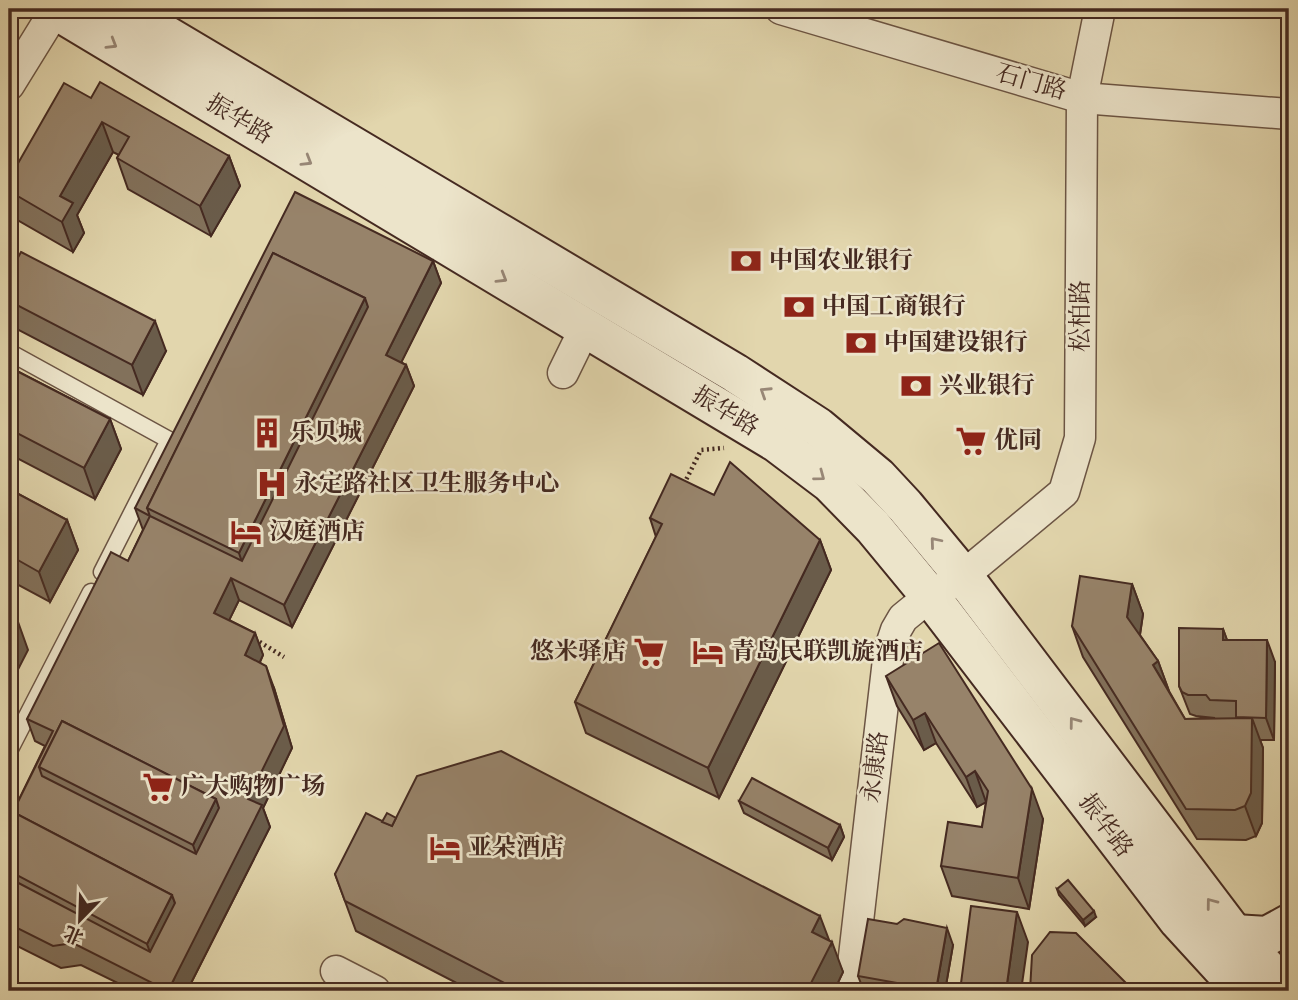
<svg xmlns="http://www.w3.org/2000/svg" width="1298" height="1000" font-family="'IM FELL English','Noto Serif SC',serif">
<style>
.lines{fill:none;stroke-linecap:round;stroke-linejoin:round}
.lane-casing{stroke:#6c5544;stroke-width:19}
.street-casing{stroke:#6c5544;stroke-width:33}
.secondary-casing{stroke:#452a21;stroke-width:42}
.path{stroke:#452a21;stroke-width:4.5;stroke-dasharray:2 3.5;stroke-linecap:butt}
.lane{stroke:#ece4ca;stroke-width:16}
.street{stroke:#ece4ca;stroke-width:30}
.secondary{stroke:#ece4ca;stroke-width:38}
.wall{fill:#82715b;stroke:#452a21;stroke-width:2}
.shaded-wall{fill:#6a5c4a;stroke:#452a21;stroke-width:2}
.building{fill:#97836a;stroke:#452a21;stroke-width:2;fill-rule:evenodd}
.oneway{stroke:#988776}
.labels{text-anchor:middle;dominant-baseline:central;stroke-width:5;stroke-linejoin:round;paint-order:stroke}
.street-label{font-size:24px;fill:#452a21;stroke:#ece4ca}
.poi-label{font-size:24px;font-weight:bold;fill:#452a21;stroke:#ece4ca;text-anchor:start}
</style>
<rect width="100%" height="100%" fill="#e2d6ad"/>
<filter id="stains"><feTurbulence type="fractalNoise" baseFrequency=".00286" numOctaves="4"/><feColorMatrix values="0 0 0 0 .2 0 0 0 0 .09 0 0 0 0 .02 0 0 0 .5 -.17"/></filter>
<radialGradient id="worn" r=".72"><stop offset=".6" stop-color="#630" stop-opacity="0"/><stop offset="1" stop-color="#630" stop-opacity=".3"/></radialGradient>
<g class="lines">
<!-- lane casing -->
<g class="lane-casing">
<g id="lane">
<polyline points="9,352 169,440 102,572"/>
<polyline points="9,751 91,592"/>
</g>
</g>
<!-- street casing -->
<g class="street-casing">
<g id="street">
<polyline points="781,9 1082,98 1289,114"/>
<polyline points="9,85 56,9"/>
<polyline points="563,373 585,328"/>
<polyline points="336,971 375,991"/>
<polyline points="850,991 889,651 896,630 903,618 930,596 963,576 1064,492 1080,438 1082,98 1100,9"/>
</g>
</g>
<!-- secondary casing -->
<g class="secondary-casing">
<g id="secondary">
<polyline points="54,9 777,443 830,483 873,527 930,596 1178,920 1243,991"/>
<polyline points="122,9 735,373 818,427 878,477 905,506 963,576 1234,934 1288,991"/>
<polyline points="1234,934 1267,936 1289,924"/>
</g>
</g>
<!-- path -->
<g class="path">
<polyline points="684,484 701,450 724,448"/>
<polyline points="255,639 284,657"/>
</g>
<!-- lane -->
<use href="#lane" class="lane"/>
<!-- street -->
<use href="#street" class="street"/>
<!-- secondary -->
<use href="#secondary" class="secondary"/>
</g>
<!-- wall -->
<g class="wall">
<polygon points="91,98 229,156 240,186 211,236 128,189 117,158 119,155 113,152 77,215 84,233 73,252 14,218 9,203 9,179"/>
<polygon points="433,261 441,283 401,362 406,365 414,386 292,627 239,600 229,620 255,633 263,655 260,662 274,688 292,748 263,808 270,827 187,991 134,991 81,965 61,968 9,942 9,820 45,746 35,741 27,719 128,561 143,530 135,508"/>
<polygon points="9,274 166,351 143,395 9,325"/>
<polygon points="9,367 110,419 121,449 95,499 9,454"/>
<polygon points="9,489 67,520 78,550 50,602 9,580"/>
<polygon points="714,495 820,540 831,570 719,798 586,733 575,702 656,537 650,518"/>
<polygon points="1132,584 1143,614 1140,635 1158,661 1169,691 1185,719 1215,718 1196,716 1190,714 1179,686 1223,629 1227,640 1275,662 1274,740 1260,740 1263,748 1262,823 1256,836 1246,840 1197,839 1083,657 1072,626"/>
<polygon points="886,676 1043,819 1029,909 952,896 941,866 982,827 986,802 977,807 936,743 924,750 897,706"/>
<polygon points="739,801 840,825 844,837 832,860 744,813"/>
<polygon points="396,818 829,941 843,972 834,991 472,991 356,931 335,874 382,821"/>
<polygon points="1057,889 1096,917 1085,926 1059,895"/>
<polygon points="897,924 953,945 945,991 864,991 858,976"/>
</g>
<!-- shaded-wall -->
<g class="shaded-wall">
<polygon points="102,122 113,152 77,215 84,233 73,252 62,222 60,196"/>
<polygon points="229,156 240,186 211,236 200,206"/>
<polygon points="433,261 441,283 394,377 386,355"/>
<polygon points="365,298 376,328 249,583 239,553"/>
<polygon points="155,321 166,351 143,395 132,365"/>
<polygon points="406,365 414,386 292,627 284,605"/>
<polygon points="110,419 121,449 95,499 84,468"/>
<polygon points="67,520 78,550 50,602 39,572"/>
<polygon points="820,540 831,570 719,798 708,768"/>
<polygon points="231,578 239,600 222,635 214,613"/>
<polygon points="1132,584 1143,614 1138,647 1127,617"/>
<polygon points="17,619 28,650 9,687 9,636"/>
<polygon points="1223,629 1231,651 1223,640"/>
<polygon points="255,633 263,655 253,677 245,655"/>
<polygon points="1267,640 1275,662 1274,740 1266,718"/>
<polygon points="1158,661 1169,691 1153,665"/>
<polygon points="266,666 274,688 292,748 263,808 270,827 187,991 169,991 248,799"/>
<polygon points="925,713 936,743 924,750 913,720"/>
<polygon points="1252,718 1263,748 1262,823 1256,836 1245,806"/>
<polygon points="975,771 986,802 977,807 966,777"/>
<polygon points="1032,789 1043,819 1029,909 1018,878"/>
<polygon points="216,799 227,830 204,876 193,845"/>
<polygon points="840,825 844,837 832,860 828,848"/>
<polygon points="172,895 183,925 158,974 147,944"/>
<polygon points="1094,911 1096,917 1085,926 1083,920"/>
<polygon points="1017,912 1028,942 1021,991 1006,991"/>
<polygon points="820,916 831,945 832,942 843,972 834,991 807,991 812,932"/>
<polygon points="947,928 953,945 945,991 936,991"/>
</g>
<!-- building -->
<g class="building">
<polygon points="100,82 229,156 200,206 117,158 129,137 102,122 60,196 73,203 62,222 9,191 9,179 64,83 91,98"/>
<path d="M295 192 433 261 386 355 406 365 284 605 231 578 214 613 255 633 245 655 266 666 284 726 248 799 262 805 168 991 73 943 53 946 9 924V878L150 952 175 903 172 895 15 813 9 826V820L53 731 27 719 111 552 128 561 150 516 135 508ZM273 253 365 298 368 307 242 561 150 516 147 508ZM62 721 216 799 219 808 196 854 42 776 39 767Z"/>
<polygon points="21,252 155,321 132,365 9,301 9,274"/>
<polygon points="273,253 365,298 239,553 147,508"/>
<polygon points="9,367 110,419 84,468 9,429"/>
<polygon points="730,462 820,540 708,768 575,702 662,524 650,518 671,474 714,495"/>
<polygon points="9,489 67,520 39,572 9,555"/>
<polygon points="1080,576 1132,584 1127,617 1158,661 1153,665 1185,719 1252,718 1251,793 1245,806 1235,810 1186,809 1072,626"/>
<polygon points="9,615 17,619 9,636"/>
<polygon points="1179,628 1223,629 1223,640 1267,640 1266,718 1236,717 1236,701 1210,700 1206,695 1188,695 1182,692 1179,686"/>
<polygon points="939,643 1032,789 1018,878 941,866 948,822 982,827 988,791 975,771 966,777 925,713 913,720 886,676"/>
<polygon points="62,721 216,799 193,845 39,767"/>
<polygon points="501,751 820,916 812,932 832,942 807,991 520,991 345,901 335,874 366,813 392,826 417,776"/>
<polygon points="752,778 840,825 828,848 739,801"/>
<polygon points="15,813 172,895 147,944 9,871 9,826"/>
<polygon points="387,813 396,818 392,826 382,822"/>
<polygon points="1068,880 1094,911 1083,920 1057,889"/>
<polygon points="971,906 1017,912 1006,991 960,991"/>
<polygon points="868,919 897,924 904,919 947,928 936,990 858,976"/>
<polygon points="1050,932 1076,933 1134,991 1030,991 1032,955"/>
</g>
<!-- one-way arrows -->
<defs><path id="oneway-chevron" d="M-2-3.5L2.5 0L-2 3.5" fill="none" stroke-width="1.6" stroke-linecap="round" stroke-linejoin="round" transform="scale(1.75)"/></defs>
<g class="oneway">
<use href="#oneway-chevron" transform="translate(112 44) rotate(31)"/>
<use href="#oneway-chevron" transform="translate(307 161) rotate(31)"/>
<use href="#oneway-chevron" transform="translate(502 278) rotate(31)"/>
<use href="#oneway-chevron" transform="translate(765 392) rotate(-147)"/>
<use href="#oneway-chevron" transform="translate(820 476) rotate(37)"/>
<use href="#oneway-chevron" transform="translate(935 542) rotate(-130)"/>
<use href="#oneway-chevron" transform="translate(1074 722) rotate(-127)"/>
<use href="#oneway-chevron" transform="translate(1211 903) rotate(-127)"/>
</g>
<!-- icons -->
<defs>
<g id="bank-bare" transform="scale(2.415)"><path d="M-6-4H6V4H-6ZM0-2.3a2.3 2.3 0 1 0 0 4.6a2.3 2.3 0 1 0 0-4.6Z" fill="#8f2418" stroke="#ece4ca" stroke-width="2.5" paint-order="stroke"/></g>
<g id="building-bare" transform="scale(2.415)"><path d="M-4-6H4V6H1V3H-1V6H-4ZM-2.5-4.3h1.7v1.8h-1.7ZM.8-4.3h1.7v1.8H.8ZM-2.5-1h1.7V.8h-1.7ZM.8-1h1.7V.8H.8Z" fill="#8f2418" stroke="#ece4ca" stroke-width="2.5" paint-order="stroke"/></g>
<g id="supermarket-bare" transform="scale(2.415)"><path d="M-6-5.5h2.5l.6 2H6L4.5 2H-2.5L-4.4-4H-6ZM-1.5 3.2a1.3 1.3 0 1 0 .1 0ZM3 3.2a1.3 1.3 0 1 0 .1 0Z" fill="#8f2418" stroke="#ece4ca" stroke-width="2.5" paint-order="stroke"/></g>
<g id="hospital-bare" transform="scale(2.415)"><path d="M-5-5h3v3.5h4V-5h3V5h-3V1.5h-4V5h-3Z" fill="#8f2418" stroke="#ece4ca" stroke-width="2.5" paint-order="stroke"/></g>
<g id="hotel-bare" transform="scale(2.415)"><path d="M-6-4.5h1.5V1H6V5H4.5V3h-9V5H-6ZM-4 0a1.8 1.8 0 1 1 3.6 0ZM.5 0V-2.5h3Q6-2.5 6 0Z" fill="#8f2418" stroke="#ece4ca" stroke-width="2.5" paint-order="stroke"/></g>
</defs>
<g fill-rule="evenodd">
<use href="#bank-bare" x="746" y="261"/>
<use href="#bank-bare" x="799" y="307"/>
<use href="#bank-bare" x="861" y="343"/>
<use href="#bank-bare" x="916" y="386"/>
<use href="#building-bare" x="267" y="433"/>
<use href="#supermarket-bare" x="971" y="441"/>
<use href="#hospital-bare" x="272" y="484"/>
<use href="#hotel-bare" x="246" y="532"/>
<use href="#supermarket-bare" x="649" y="652"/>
<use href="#hotel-bare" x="708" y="652"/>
<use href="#supermarket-bare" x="158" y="787"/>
<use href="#hotel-bare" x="445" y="848"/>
</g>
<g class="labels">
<!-- street labels -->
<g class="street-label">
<text transform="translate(1031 83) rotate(16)">石门路</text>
<text transform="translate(239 120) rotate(31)">振华路</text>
<text transform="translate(1081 316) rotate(-90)">松柏路</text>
<text transform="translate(725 412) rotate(31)">振华路</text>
<text transform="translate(876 767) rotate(-83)">永康路</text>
<text transform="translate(1105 826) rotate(53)">振华路</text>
</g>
<!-- poi labels -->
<g class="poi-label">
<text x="769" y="261">中国农业银行</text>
<text x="822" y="307">中国工商银行</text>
<text x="884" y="343">中国建设银行</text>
<text x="939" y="386">兴业银行</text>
<text x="290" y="433">乐贝城</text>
<text x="994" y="441">优同</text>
<text x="295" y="484">永定路社区卫生服务中心</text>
<text x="269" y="532">汉庭酒店</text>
<text x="626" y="652" text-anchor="end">悠米驿店</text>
<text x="731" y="652">青岛民联凯旋酒店</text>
<text x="181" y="787">广大购物广场</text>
<text x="468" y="848">亚朵酒店</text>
</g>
</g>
<!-- margin -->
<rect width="1298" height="1000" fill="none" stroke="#e2d6ad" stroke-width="35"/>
<rect x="10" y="10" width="1277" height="979" fill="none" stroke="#452a21" stroke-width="3.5"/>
<rect x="18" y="18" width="1263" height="965" fill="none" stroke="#452a21" stroke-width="2"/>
<!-- north arrow -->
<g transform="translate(80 920) rotate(203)" stroke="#ece4ca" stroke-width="5" paint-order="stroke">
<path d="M0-5L12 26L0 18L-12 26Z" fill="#452a21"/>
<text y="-10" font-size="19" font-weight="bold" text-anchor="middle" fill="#452a21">北</text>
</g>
<rect width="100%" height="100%" filter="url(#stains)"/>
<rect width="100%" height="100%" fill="url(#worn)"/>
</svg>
